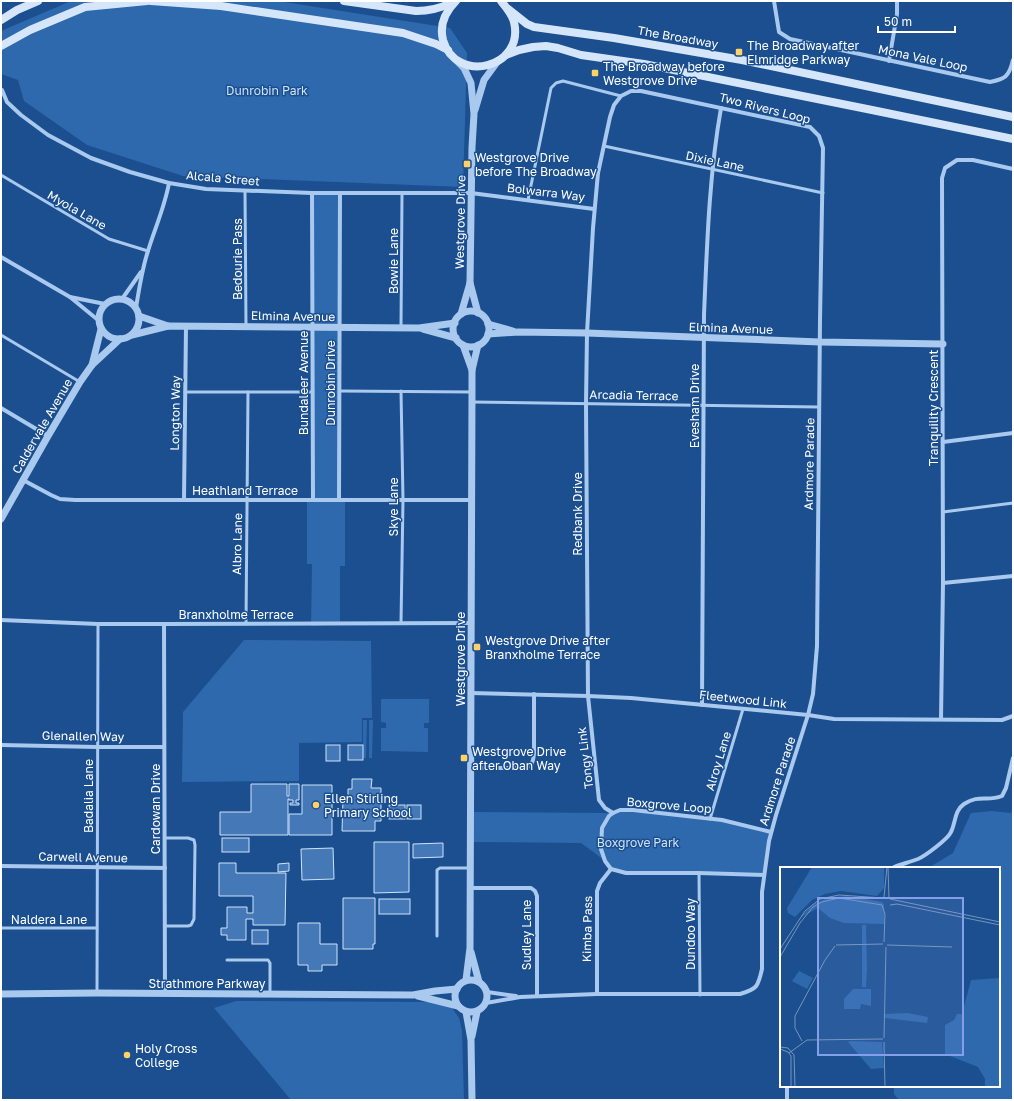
<svg xmlns="http://www.w3.org/2000/svg" width="1014" height="1101" font-family="'Golos Text',sans-serif">
<style>
.green{fill:#2e69ad}
.building{fill:#4478b7;stroke:#cfe3fa}
.lines{fill:none;stroke-linecap:round;stroke-linejoin:round}
.service{stroke:#a9c9ee;stroke-width:3}
.minor{stroke:#a9c9ee;stroke-width:4}
.tertiary{stroke:#a9c9ee;stroke-width:7}
.secondary{stroke:#d6e6fa;stroke-width:8}
.poi-dot{fill:#ffd166;stroke:#1b4f8f;stroke-width:1.5}
.labels{text-anchor:middle;dominant-baseline:central;stroke-width:3;stroke-linejoin:round;paint-order:stroke}
.street-label{font-size:12px;fill:#fff;stroke:#1b4f8f}
.poi-label{font-size:12px;fill:#fff;stroke:#1b4f8f;text-anchor:start}
.park-label{font-size:12px;fill:#cfe3fa;stroke:#1b4f8f}
.inset-road{fill:none;stroke:#7695bc;stroke-width:1}
.view{fill:#839eea;fill-opacity:0.15;stroke:#839eea;stroke-width:2}
.inset-edge{fill:none;stroke:#fff;stroke-width:2}
</style>
<rect width="100%" height="100%" fill="#1b4f8f"/>
<!-- green -->
<g class="green">
<polygon points="71,1 278,1 450,28 467,53 463,187 183,176 87,145 24,101 18,80 1,74 1,31"/>
<polygon points="312,193 340,193 339,500 345,500 345,566 340,566 340,624 311,626 312,564 307,564 307,500 313,500"/>
<polygon points="244,640 371,641 372,718 362,718 362,742 299,743 299,781 182,782 183,712"/>
<polygon points="381,699 429,699 429,723 424,723 424,728 428,728 428,752 381,751 381,728 386,728 386,723 381,722"/>
<polygon points="363,720 367,720 366,758 363,758"/>
<polygon points="369,720 373,720 372,758 369,758"/>
<polygon points="1013,807 1013,1100 899,1100 894,1094 894,1086 999,1086 999,868 928,868 953,853 971,813 992,811 1011,813"/>
<polygon points="620,810 722,820 771,832 764,875 626,873 611,869 604,860 581,843 470,842 470,812 612,813"/>
<polygon points="236,1001 430,1002 442,1005 452,1008 459,1018 462,1031 464,1100 291,1100 214,1008"/>
</g>
<!-- building -->
<g class="building">
<rect x="326" y="745" width="14" height="16"/>
<rect x="348" y="745" width="15" height="15"/>
<polygon points="352,779 372,779 371,788 381,788 381,821 375,821 375,831 342,831 343,798 348,798 348,789 352,789"/>
<polygon points="251,784 287,784 287,796 289,796 289,784 299,784 299,800 296,800 296,803 299,803 299,805 290,805 290,803 293,803 293,800 289,800 289,799 288,799 288,835 220,835 220,812 251,812"/>
<polygon points="302,785 332,785 332,835 289,835 289,814 302,814"/>
<rect x="389" y="805" width="16" height="14"/>
<rect x="407" y="805" width="14" height="14"/>
<rect x="222" y="838" width="27" height="14"/>
<polygon points="374,842 409,842 409,892 374,893"/>
<polygon points="443,843 443,857 413,858 413,844"/>
<polygon points="333,848 334,879 302,880 301,849"/>
<polygon points="219,863 236,863 236,873 286,873 285,925 253,925 253,919 246,919 246,940 227,940 227,935 221,935 221,928 227,928 227,907 247,907 247,913 253,913 253,896 219,896"/>
<polygon points="289,863 289,871 278,872 278,864"/>
<polygon points="343,898 375,898 375,944 373,944 373,949 343,949"/>
<rect x="379" y="899" width="31" height="15"/>
<polygon points="298,923 320,923 320,944 337,944 337,965 322,965 322,971 308,971 308,965 298,965"/>
<rect x="252" y="930" width="16" height="14"/>
</g>
<g class="lines">
<!-- service -->
<g class="service">
<polyline points="604,146 823,193"/>
<polyline points="1,175 109,239 148,251"/>
<polyline points="245,191 246,326"/>
<polyline points="528,200 551,88 556,83 563,81 621,96"/>
<polyline points="401,328 402,194"/>
<polyline points="1,335 80,382"/>
<polyline points="340,391 472,392"/>
<polyline points="185,392 313,392"/>
<polyline points="472,402 819,407"/>
<polyline points="943,512 1013,503"/>
<polyline points="401,623 403,500 401,391"/>
<polyline points="246,624 248,392"/>
<polyline points="710,819 743,709"/>
<polyline points="165,838 188,838 194,840 195,845 194,919 191,925 188,926 165,926"/>
<polyline points="699,873 700,995"/>
<polyline points="1,928 97,928"/>
<polyline points="437,936 437,870 440,868 471,868"/>
<polyline points="227,960 268,960 270,963 270,994"/>
<polyline points="97,993 98,624"/>
</g>
<!-- minor -->
<g class="minor">
<path d="M774 1 779 32 790 39 990 82C1005 79 1009 77 1013 60"/>
<polyline points="889,61 897,14 897,1"/>
<polyline points="2,90 7,102 21,115 48,135 91,158 130,172 169,183 206,189 312,193 471,193 594,209"/>
<polyline points="312,193 313,500"/>
<polyline points="1,257 70,297 98,320"/>
<polyline points="70,297 105,304"/>
<polyline points="122,299 141,272"/>
<path d="M136 308C139 289 142 269 148 251 155 228 165 206 169 183"/>
<polyline points="1,408 48,436"/>
<polyline points="943,442 1013,433"/>
<polyline points="23,480 51,495 60,499 75,500 471,500"/>
<polyline points="184,499 186,326"/>
<polyline points="339,500 340,193"/>
<polyline points="943,583 1013,576"/>
<polyline points="1,620 98,624 164,624 471,623"/>
<polyline points="164,624 165,994"/>
<polyline points="471,693 588,696 631,698 808,715 834,719 1002,720 1013,716"/>
<path d="M702 705 704 315C707 245 709 176 721 108"/>
<polyline points="941,719 943,583 942,178 945,168 957,160 973,160 1013,169"/>
<polyline points="1,745 97,747 164,747"/>
<polyline points="471,768 525,768 531,765 533,760 534,754 534,694"/>
<polyline points="1,866 165,868"/>
<path d="M894 867C902 864 910 862 918 859 925 856 948 839 951 832 956 822 954 811 964 804 979 794 987 802 1002 796L1006 788 1013 758"/>
<polyline points="764,875 699,873 626,873 611,869 605,861 601,849 602,828 609,816 613,813 620,810 633,810 722,820 771,832"/>
<polyline points="470,888 531,888 535,891 537,896 537,996"/>
<polyline points="487,992 516,996"/>
<polyline points="597,994 597,891 600,883 611,869"/>
<path d="M486 1003 520 997 597 994H740C757 989 758 987 762 969V892L769 841 776 815 808 715 813 694 817 646 820 320 823 148 819 136 810 127 641 91H631L621 96 614 105 610 117 598 173 593 228 587 333 586 404 588 696 599 800 605 808 613 813"/>
<polyline points="787,1100 787,1086"/>
</g>
<!-- tertiary -->
<g class="tertiary">
<polyline points="457,61 464,68 471,83 474,114 472,147 470,283 461,314"/>
<polyline points="475,110 484,80 498,61"/>
<polyline points="470,283 478,313"/>
<circle cx="119" cy="319" r="20"/>
<circle cx="471" cy="329" r="18"/>
<polyline points="139,316 168,326"/>
<polyline points="488,324 513,331"/>
<polyline points="423,329 456,338"/>
<polyline points="488,334 518,332 587,333 820,342 943,344"/>
<polyline points="132,335 168,326 419,328 455,323"/>
<polyline points="463,345 472,370"/>
<polyline points="92,365 101,329"/>
<polyline points="1,519 48,436 80,382 92,365 120,339"/>
<polyline points="471,952 479,982"/>
<circle cx="471" cy="996" r="16"/>
<polyline points="466,980 470,948 472,392 472,370 478,345"/>
<polyline points="1,994 97,993 413,995 435,991 457,989"/>
<polyline points="418,996 458,1006"/>
<polyline points="466,1012 471,1040 472,1100"/>
<polyline points="472,1036 477,1012"/>
</g>
<!-- secondary -->
<g class="secondary">
<polyline points="151,1 221,6 403,33 436,44 448,50"/>
<path d="M344 1 416 11C429 11 439 9 451 3"/>
<path d="M456 1C445 12 439 24 443 40 456 85 525 68 514 22 512 14 506 7 501 1"/>
<polyline points="508,9 527,24 534,27 614,38 742,60 1013,117"/>
<polyline points="1,20 17,10 38,1"/>
<polyline points="1,46 30,30 85,7 147,1"/>
<polyline points="506,55 519,50 533,47 546,46 558,48 581,55 644,64 872,110 1013,139"/>
</g>
</g>
<!-- markers -->
<g class="poi-dot">
<rect x="735" y="48" width="8" height="8" rx="2"/>
<rect x="591" y="69" width="8" height="8" rx="2"/>
<rect x="463" y="160" width="8" height="8" rx="2"/>
<rect x="473" y="643" width="8" height="8" rx="2"/>
<rect x="460" y="754" width="8" height="8" rx="2"/>
<circle cx="316" cy="805" r="4"/>
<circle cx="127" cy="1055" r="4"/>
</g>
<g class="labels">
<!-- street labels -->
<g class="street-label">
<text transform="translate(678 37) rotate(10)">The Broadway</text>
<text transform="translate(923 58) rotate(12)">Mona Vale Loop</text>
<text transform="translate(765 108) rotate(14)">Two Rivers Loop</text>
<text transform="translate(715 161) rotate(12)">Dixie Lane</text>
<text transform="translate(223 178) rotate(5)">Alcala Street</text>
<text transform="translate(546 192) rotate(7)">Bolwarra Way</text>
<text transform="translate(77 210) rotate(30)">Myola Lane</text>
<text transform="translate(460 222) rotate(-89)">Westgrove Drive</text>
<text transform="translate(237 259) rotate(-90)">Bedourie Pass</text>
<text transform="translate(393 261) rotate(-90)">Bowie Lane</text>
<text transform="translate(293 316) rotate(1)">Elmina Avenue</text>
<text transform="translate(731 328) rotate(2)">Elmina Avenue</text>
<text transform="translate(303 383) rotate(-90)">Bundaleer Avenue</text>
<text transform="translate(330 383) rotate(-90)">Dunrobin Drive</text>
<text transform="translate(634 395) rotate(1)">Arcadia Terrace</text>
<text transform="translate(694 406) rotate(-90)">Evesham Drive</text>
<text transform="translate(933 408) rotate(-90)">Tranquility Crescent</text>
<text transform="translate(175 413) rotate(-89)">Longton Way</text>
<text transform="translate(42 426) rotate(-60)">Caldervale Avenue</text>
<text transform="translate(809 464) rotate(-89)">Ardmore Parade</text>
<text x="245" y="490">Heathland Terrace</text>
<text transform="translate(393 507) rotate(-90)">Skye Lane</text>
<text transform="translate(577 514) rotate(-90)">Redbank Drive</text>
<text transform="translate(237 544) rotate(-89)">Albro Lane</text>
<text x="236" y="614">Branxholme Terrace</text>
<text transform="translate(460 659) rotate(-90)">Westgrove Drive</text>
<text transform="translate(743 699) rotate(6)">Fleetwood Link</text>
<text transform="translate(83 736) rotate(1)">Glenallen Way</text>
<text transform="translate(585 758) rotate(-97)">Tongy Link</text>
<text transform="translate(718 761) rotate(-73)">Alroy Lane</text>
<text transform="translate(777 781) rotate(-72)">Ardmore Parade</text>
<text transform="translate(88 796) rotate(-90)">Badalia Lane</text>
<text transform="translate(669 805) rotate(5)">Boxgrove Loop</text>
<text transform="translate(155 809) rotate(-90)">Cardowan Drive</text>
<text transform="translate(83 857) rotate(1)">Carwell Avenue</text>
<text x="49" y="919">Naldera Lane</text>
<text transform="translate(587 929) rotate(-89)">Kimba Pass</text>
<text transform="translate(690 934) rotate(-90)">Dundoo Way</text>
<text transform="translate(526 935) rotate(-90)">Sudley Lane</text>
<text x="207" y="983">Strathmore Parkway</text>
</g>
<!-- poi labels -->
<g class="poi-label">
<text x="747" y="45">The Broadway after<tspan x="747" dy="14">Elmridge Parkway</tspan></text>
<text x="603" y="66">The Broadway before<tspan x="603" dy="14">Westgrove Drive</tspan></text>
<text x="475" y="157">Westgrove Drive<tspan x="475" dy="14">before The Broadway</tspan></text>
<text x="485" y="640">Westgrove Drive after<tspan x="485" dy="14">Branxholme Terrace</tspan></text>
<text x="472" y="751">Westgrove Drive<tspan x="472" dy="14">after Oban Way</tspan></text>
<text x="324" y="798">Ellen Stirling<tspan x="324" dy="14">Primary School</tspan></text>
<text x="135" y="1048">Holy Cross<tspan x="135" dy="14">College</tspan></text>
</g>
<!-- park labels -->
<g class="park-label">
<text x="267" y="90">Dunrobin Park</text>
<text x="638" y="842">Boxgrove Park</text>
</g>
</g>
<!-- overview -->
<g transform="translate(780 867)">
<rect width="220" height="220" fill="#1b4f8f"/>
<path d="M32 0H104V21L97 29 61 24 45 27 32 33 15 50 8 46 7 41ZM66 29 102 35 104 38V57L64 56 50 51 38 41 20 51 33 37 50 30ZM82 58H86L87 102 86 120H82ZM19 104 33 111 27 122 12 114ZM220 111V220H205V212L198 200 165 187V158L174 153 177 147H182L191 113ZM73 122H91V139L81 137 80 142H64V132ZM128 146 148 150 147 156 105 151V147ZM71 174 102 175 104 201 91 202 68 175Z" fill="#2e69ad"/>
<path class="inset-road" d="M108 0 109 31M104 30 107 0M110 32 220 55M102 38 105 47 104 75M110 38 117 37 220 58M56 78 103 77M107 78 172 80M0 82 25 44 40 32 59 28 103 31M0 90 20 56 33 40 42 35 59 31 102 38M104 171 106 80M22 174 15 161V149L45 93 55 79M104 175 105 220M0 180 8 181 14 188 15 220M0 182 8 185 11 189V220M9 186 27 173 103 172"/>
<path class="view" d="M38 31H183V188H38Z"/>
<rect width="220" height="220" class="inset-edge"/>
</g>
<!-- border -->
<rect width="1014" height="1101" fill="none" stroke="#ffffff" stroke-width="4"/>
<!-- scale -->
<path d="M878 26v6h77v-6" fill="none" stroke="#ffffff" stroke-width="2"/>
<text x="884" y="26" font-size="12" fill="#ffffff" stroke="#1b4f8f" stroke-width="3" paint-order="stroke">50 m</text>
</svg>
